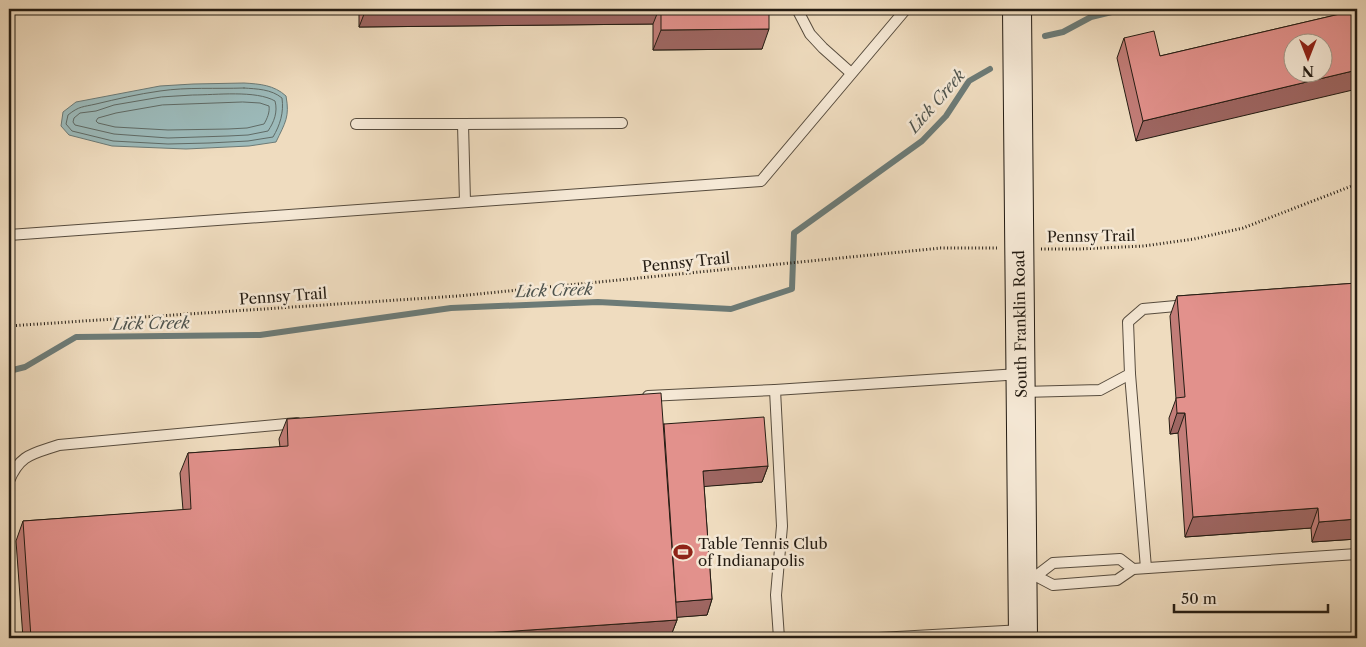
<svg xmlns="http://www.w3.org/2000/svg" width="1366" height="647" font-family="'Libre Caslon Text',serif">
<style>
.water{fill:#9cbaba;stroke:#6c7b77}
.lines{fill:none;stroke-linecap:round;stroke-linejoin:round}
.shore{stroke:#606b66;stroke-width:1}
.stream{stroke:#6c7b77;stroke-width:6}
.service-casing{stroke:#574c3e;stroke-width:12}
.secondary-casing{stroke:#241c13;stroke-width:30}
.path{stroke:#241c13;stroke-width:3;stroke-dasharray:1 2.5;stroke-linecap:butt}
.service{stroke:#f5e8d5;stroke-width:10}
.secondary{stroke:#f5e8d5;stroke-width:28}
.wall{fill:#c27d78;stroke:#241c13}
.shaded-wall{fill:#9e6662;stroke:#241c13}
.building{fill:#e2918c;stroke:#241c13;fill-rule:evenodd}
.labels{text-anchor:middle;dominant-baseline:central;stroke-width:5;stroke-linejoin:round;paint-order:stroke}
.street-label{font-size:15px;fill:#241c13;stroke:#f5e8d5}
.poi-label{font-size:15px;fill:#241c13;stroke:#f5e8d5;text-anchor:start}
.water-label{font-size:16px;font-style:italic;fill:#4e534d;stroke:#f5e8d5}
</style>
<rect width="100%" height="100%" fill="#efdcbf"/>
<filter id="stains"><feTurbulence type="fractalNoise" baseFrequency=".004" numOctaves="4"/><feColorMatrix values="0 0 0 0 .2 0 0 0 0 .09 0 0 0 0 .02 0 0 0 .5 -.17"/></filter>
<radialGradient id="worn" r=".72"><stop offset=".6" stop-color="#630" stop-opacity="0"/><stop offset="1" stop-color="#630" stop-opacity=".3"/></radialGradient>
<!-- water -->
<path class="water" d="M244 83C260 84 274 85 286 96 290 117 285 123 276 142L249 146 186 149 112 146 69 135 61 126 63 112 76 102 160 86 193 84Z"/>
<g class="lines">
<!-- shore -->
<g class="shore">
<path d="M244 88C257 89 271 89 282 98 284 113 280 125 273 137L248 141 209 143 168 144 131 142 113 141 72 131 66 124 68 115C79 106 83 107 96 104 117 99 138 94 160 91 187 87 216 89 244 88Z"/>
<path d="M193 95C216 95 256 90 275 101 278 112 274 122 268 131L248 135 228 136 168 138 114 134 75 125 73 122 74 118 80 113 96 111 114 105 161 97Z"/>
<path d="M243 102 260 103 269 106C270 112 267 119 264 124L247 128 228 129 168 130 115 127 98 123 96 121 98 118 116 113 162 105Z"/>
</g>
<!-- stream -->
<g class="stream">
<polyline points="1045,36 1063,32 1091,17 1124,9"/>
<polyline points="9,371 25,367 76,337 260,335 451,308 598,302 731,309 792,289 794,233 922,141 946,116 969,81 990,69"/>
</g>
<!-- service casing -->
<g class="service-casing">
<g id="service">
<polyline points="797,9 810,34 823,48 851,73"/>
<polyline points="356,124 463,124"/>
<polyline points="465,202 463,124 622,123"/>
<polyline points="9,235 761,181 906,9"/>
<polyline points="1130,374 1146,568"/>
<polyline points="1022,392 1100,390 1130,374 1128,322 1143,309 1187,305"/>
<polyline points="648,396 775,390"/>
<path d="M9 481C20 454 33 454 59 445L297 423"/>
<polyline points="1036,576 1053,563 1120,559 1133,569"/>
<polyline points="1023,577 1036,576 1053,585 1117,580 1133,569 1357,554"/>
<polyline points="779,638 776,595 782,526 775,390 1020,374"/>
<polyline points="879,638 1022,630"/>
</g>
</g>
<!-- secondary casing -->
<g class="secondary-casing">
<polyline id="secondary" points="1017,9 1023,638"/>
</g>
<!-- path -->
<g class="path">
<polyline points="1041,249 1079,249 1144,246 1194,239 1243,228 1357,184"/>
<polyline points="9,326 458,296 941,248 997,248"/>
</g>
<!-- service -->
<use href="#service" class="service"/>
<!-- secondary -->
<use href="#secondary" class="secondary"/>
</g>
<!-- wall -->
<g class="wall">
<polygon points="359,9 769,9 762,49 653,50 653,24 359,27"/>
<polygon points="1357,10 1136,141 1117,58 1124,38 1160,56"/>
<polygon points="1357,283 1357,539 1312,542 1311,528 1185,537 1178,433 1170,434 1169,418 1176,399 1170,316 1177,296"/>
<polygon points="287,419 664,424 768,466 762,482 704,486 712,599 707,615 677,617 677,620 670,638 23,638 16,541 23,521 183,510 180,473 188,453 280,447 279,439"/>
</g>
<!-- shaded-wall -->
<g class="shaded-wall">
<polygon points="366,9 659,9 653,24 359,27"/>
<polygon points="769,29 762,49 653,50 661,30"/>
<polygon points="1357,70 1357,89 1136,141 1143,121"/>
<polygon points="1177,413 1185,413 1178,433 1170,434"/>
<polygon points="768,466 762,482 698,487 703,471"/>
<polygon points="1318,508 1311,528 1185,537 1193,517"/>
<polygon points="1357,519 1357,539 1312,542 1319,522"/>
<polygon points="712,599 707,615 668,618 674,602"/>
<polygon points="677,620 670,638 412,638"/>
</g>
<!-- building -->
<g class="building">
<polygon points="661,9 769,9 769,29 661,30"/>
<path d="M1357 10V70L1143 121 1124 38 1154 31 1160 56ZM1294 42H1324V72H1294Z"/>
<polygon points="1357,283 1357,519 1319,522 1318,508 1193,517 1185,413 1177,413 1176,398 1185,397 1177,296"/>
<polygon points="661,393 677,620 412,638 31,638 23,521 191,509 188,453 288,446 287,419"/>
<polygon points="764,417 768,466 703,471 712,599 676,602 664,424"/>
</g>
<!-- icons -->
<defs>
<g id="stadium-bare" transform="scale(1.5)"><path d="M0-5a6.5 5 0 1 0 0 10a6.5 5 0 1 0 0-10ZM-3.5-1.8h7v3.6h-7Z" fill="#8f2418" stroke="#f5e8d5" stroke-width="2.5" paint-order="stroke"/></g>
</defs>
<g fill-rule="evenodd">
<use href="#stadium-bare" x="683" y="552"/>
</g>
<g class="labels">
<!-- street labels -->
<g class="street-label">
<text transform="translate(1091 236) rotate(-1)">Pennsy Trail</text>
<text transform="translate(686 262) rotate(-6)">Pennsy Trail</text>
<text transform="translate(283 296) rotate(-4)">Pennsy Trail</text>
<text transform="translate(1020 324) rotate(-91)">South Franklin Road</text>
</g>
<!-- poi labels -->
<g class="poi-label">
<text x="698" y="543">Table Tennis Club<tspan x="698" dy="17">of Indianapolis</tspan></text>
</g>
<!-- water labels -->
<g class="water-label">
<text transform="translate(936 101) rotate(-49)">Lick Creek</text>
<text transform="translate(554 290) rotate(-2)">Lick Creek</text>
<text transform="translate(151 323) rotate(-1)">Lick Creek</text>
</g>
</g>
<!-- margin -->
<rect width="1366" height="647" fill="none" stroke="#efdcbf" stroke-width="30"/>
<rect x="10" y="10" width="1346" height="627" fill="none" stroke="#241c13" stroke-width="2.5"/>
<rect x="15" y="15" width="1336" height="617" fill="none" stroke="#241c13"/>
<!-- north arrow -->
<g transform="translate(1308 58) rotate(180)"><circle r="24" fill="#f5e8d5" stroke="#a19687"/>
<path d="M0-4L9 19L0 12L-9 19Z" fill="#8f2418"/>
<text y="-8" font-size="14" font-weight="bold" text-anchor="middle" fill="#241c13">N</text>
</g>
<!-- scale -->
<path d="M1174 604v8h154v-8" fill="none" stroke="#241c13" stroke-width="2.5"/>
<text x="1181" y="604" font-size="15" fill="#241c13" stroke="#f5e8d5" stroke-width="4" paint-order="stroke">50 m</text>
<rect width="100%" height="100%" filter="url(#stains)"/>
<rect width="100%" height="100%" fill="url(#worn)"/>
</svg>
